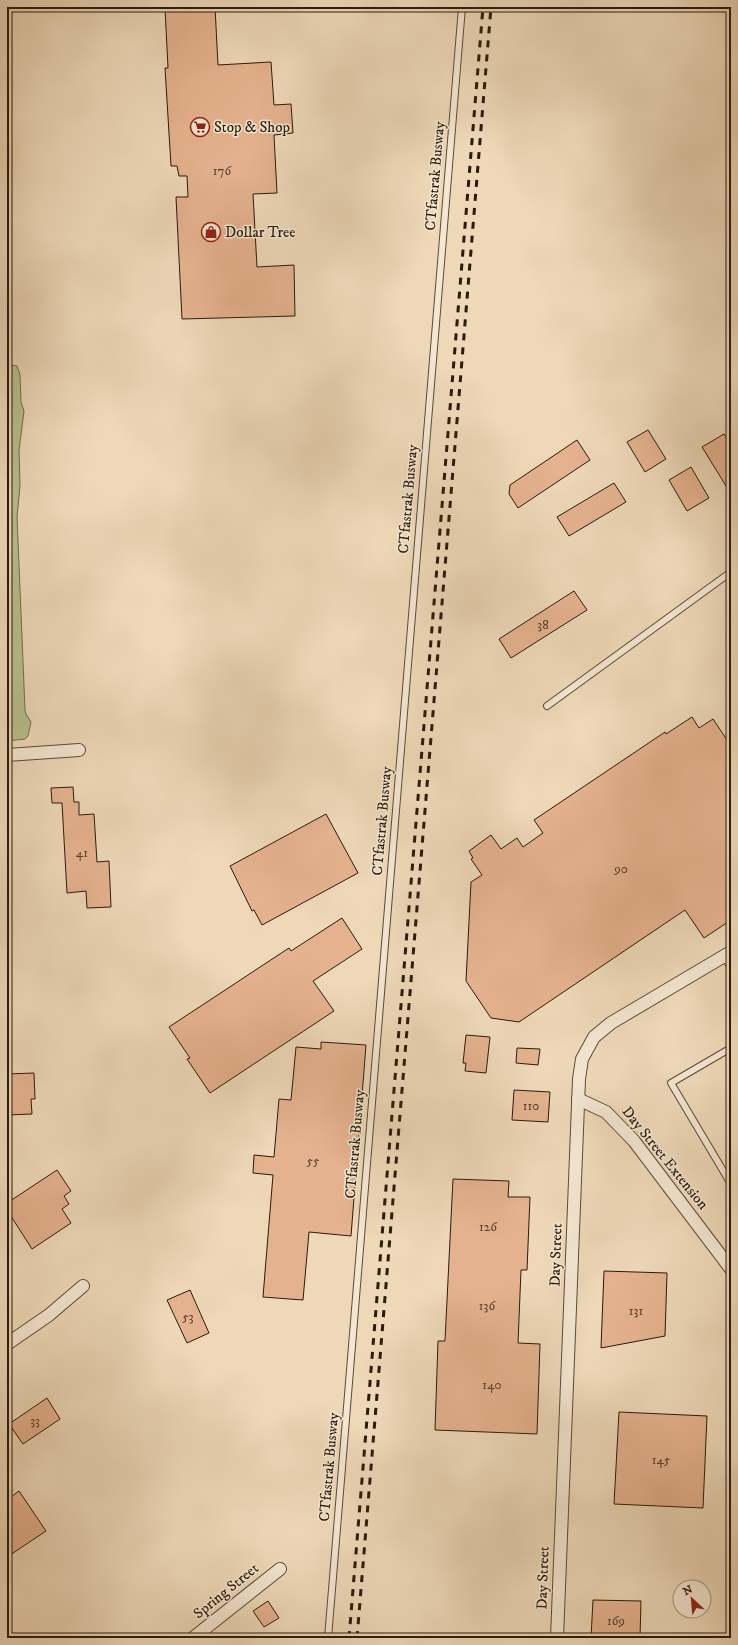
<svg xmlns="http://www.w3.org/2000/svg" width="738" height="1645" font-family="'IM FELL DW Pica',serif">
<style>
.green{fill:#b9bf8e;stroke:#716d4d}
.building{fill:#e5b28f;stroke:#291b0c}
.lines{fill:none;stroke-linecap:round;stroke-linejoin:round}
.lane-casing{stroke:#5a4a37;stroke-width:8}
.street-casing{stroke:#5a4a37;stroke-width:14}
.lane{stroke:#f4e6d1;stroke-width:6}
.street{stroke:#f4e6d1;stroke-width:12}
.rail{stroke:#291b0c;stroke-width:3;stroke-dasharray:7 7;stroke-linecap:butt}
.labels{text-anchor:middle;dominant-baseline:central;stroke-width:3;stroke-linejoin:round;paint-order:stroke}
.number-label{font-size:13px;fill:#58412d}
.poi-label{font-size:15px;fill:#291b0c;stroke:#f4e6d1;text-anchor:start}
.street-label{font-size:15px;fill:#291b0c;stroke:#f4e6d1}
</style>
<rect width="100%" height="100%" fill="#eed8b8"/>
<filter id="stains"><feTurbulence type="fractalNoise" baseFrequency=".005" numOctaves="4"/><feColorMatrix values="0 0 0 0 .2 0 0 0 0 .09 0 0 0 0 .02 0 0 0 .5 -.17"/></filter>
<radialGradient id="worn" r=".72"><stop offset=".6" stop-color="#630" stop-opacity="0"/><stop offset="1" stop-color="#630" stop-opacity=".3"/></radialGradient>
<!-- green -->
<polygon class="green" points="7,364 17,366 20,375 21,402 24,411 19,450 20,486 17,517 25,710 26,714 31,722 28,736 25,739 7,741"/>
<!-- building -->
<g class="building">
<polygon points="215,7 218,65 271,62 274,105 291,104 293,133 274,135 277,193 253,194 257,267 294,265 295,316 182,319 176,197 188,197 187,176 179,176 177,166 171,166 165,68 168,68 165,8"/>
<polygon points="648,430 666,459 645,472 627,442"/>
<polygon points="724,434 731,445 731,494 702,447"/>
<polygon points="577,440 590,460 518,508 509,494 510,485"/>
<polygon points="691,467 709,498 687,511 669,480"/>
<polygon points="614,483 626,502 569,536 557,517"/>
<polygon points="574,591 587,610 511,658 499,639"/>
<polygon points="692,717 699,728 713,719 731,746 731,920 704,938 685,910 519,1022 491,1018 466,981 471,882 482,875 471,859 473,858 469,851 491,835 501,849 517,838 523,847 543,833 534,820 665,732 666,734"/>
<polygon points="73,787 74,802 79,802 79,815 94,814 97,862 109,861 111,907 87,908 86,891 67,893 62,803 52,803 51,788"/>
<polygon points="326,814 358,873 262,925 254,910 252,911 230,866"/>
<polygon points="342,918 362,949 313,981 334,1011 210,1093 187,1059 190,1058 169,1027 289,948 291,951"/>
<polygon points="466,1035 490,1037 486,1073 465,1071 466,1063 463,1063"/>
<polygon points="321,1042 366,1045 351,1236 309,1232 303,1300 263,1297 273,1175 253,1173 254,1155 274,1157 279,1099 291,1100 296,1047 321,1049"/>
<polygon points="517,1048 540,1049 538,1065 516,1063"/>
<polygon points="34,1073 35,1099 31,1099 32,1114 7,1115 7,1074"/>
<polygon points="514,1090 550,1092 548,1122 512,1120"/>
<polygon points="57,1170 71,1191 64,1196 69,1204 62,1209 71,1223 32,1249 7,1210 7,1203"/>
<polygon points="453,1179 509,1181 508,1197 530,1197 527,1270 521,1270 518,1343 540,1344 537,1434 435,1430 438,1341 445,1341"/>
<polygon points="604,1271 667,1273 665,1336 601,1348"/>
<polygon points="190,1290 209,1333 187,1343 167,1300"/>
<polygon points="47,1398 60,1419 23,1444 9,1424"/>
<polygon points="619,1412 707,1416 703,1508 614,1504"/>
<polygon points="19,1491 46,1531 7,1557 7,1500"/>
<polygon points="593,1600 641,1601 640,1638 591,1638"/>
<polygon points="268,1601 279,1618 264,1627 253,1611"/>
</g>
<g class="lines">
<!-- lane casing -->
<g class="lane-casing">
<g id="lane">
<polyline points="547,706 731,572"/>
<polyline points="724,956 731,968"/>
<polyline points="731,1048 671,1083 731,1184"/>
<polyline points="328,1638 462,7"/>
</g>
</g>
<!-- street casing -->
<g class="street-casing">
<g id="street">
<polyline points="7,755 79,750"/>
<polyline points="578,1099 606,1112 634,1141 731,1269"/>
<polyline points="7,1344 49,1315 83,1286"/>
<polyline points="193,1638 280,1569"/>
<polyline points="557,1638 579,1079 582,1059 594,1037 611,1023 731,952"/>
</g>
</g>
<!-- lane -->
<use href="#lane" class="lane"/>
<!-- street -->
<use href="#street" class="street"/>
<!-- rail -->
<g class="rail">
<polyline points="349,1638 483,7"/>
<polyline points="357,1638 491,7"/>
</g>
</g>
<!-- icons -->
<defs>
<g id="supermarket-ring" transform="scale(1)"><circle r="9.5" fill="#f4e6d1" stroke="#8f2418" stroke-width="1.5"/><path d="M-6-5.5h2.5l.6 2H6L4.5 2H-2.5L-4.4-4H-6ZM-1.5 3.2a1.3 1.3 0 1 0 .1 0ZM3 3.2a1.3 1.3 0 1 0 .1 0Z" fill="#8f2418"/></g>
<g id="shop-ring" transform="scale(1)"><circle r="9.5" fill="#f4e6d1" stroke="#8f2418" stroke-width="1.5"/><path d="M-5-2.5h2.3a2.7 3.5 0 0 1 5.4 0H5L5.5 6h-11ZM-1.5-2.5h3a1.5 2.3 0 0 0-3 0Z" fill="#8f2418"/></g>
</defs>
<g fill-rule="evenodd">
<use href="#supermarket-ring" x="200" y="127"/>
<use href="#shop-ring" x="211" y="232"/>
</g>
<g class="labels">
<!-- number labels -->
<g class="number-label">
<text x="222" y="171">176</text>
<text x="543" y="625">38</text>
<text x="82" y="853">41</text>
<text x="621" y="869">90</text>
<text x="531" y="1106">110</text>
<text x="313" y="1161">55</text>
<text x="488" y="1227">126</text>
<text x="487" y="1306">136</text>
<text x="636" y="1311">131</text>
<text x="188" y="1317">53</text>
<text x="492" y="1385">140</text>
<text x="35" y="1421">33</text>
<text x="661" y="1460">145</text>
<text x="616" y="1621">169</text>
</g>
<!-- poi labels -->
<g class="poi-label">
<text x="214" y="127">Stop &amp; Shop</text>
<text x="225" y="232">Dollar Tree</text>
</g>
<!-- street labels -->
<g class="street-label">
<text transform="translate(435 176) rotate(-85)">CTfastrak Busway</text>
<text transform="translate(408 499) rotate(-85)">CTfastrak Busway</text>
<text transform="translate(382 821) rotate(-85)">CTfastrak Busway</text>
<text transform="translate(355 1144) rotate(-85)">CTfastrak Busway</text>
<text transform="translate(665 1158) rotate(51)">Day Street Extension</text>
<text transform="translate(556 1255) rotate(-88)">Day Street</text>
<text transform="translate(329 1467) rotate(-85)">CTfastrak Busway</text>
<text transform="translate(543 1578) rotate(-88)">Day Street</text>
<text transform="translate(226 1591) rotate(-39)">Spring Street</text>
</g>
</g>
<!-- margin -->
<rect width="738" height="1645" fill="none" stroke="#eed8b8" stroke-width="24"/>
<rect x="8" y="8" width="722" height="1629" fill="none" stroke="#291b0c" stroke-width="2"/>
<rect x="12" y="12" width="714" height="1621" fill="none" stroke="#291b0c"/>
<!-- north arrow -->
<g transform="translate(692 1599) rotate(334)"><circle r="19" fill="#f4e6d1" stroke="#a39582"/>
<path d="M0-3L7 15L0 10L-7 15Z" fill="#8f2418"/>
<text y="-6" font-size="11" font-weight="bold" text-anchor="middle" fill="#291b0c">N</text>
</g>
<rect width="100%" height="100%" filter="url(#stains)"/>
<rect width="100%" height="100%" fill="url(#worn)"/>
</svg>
